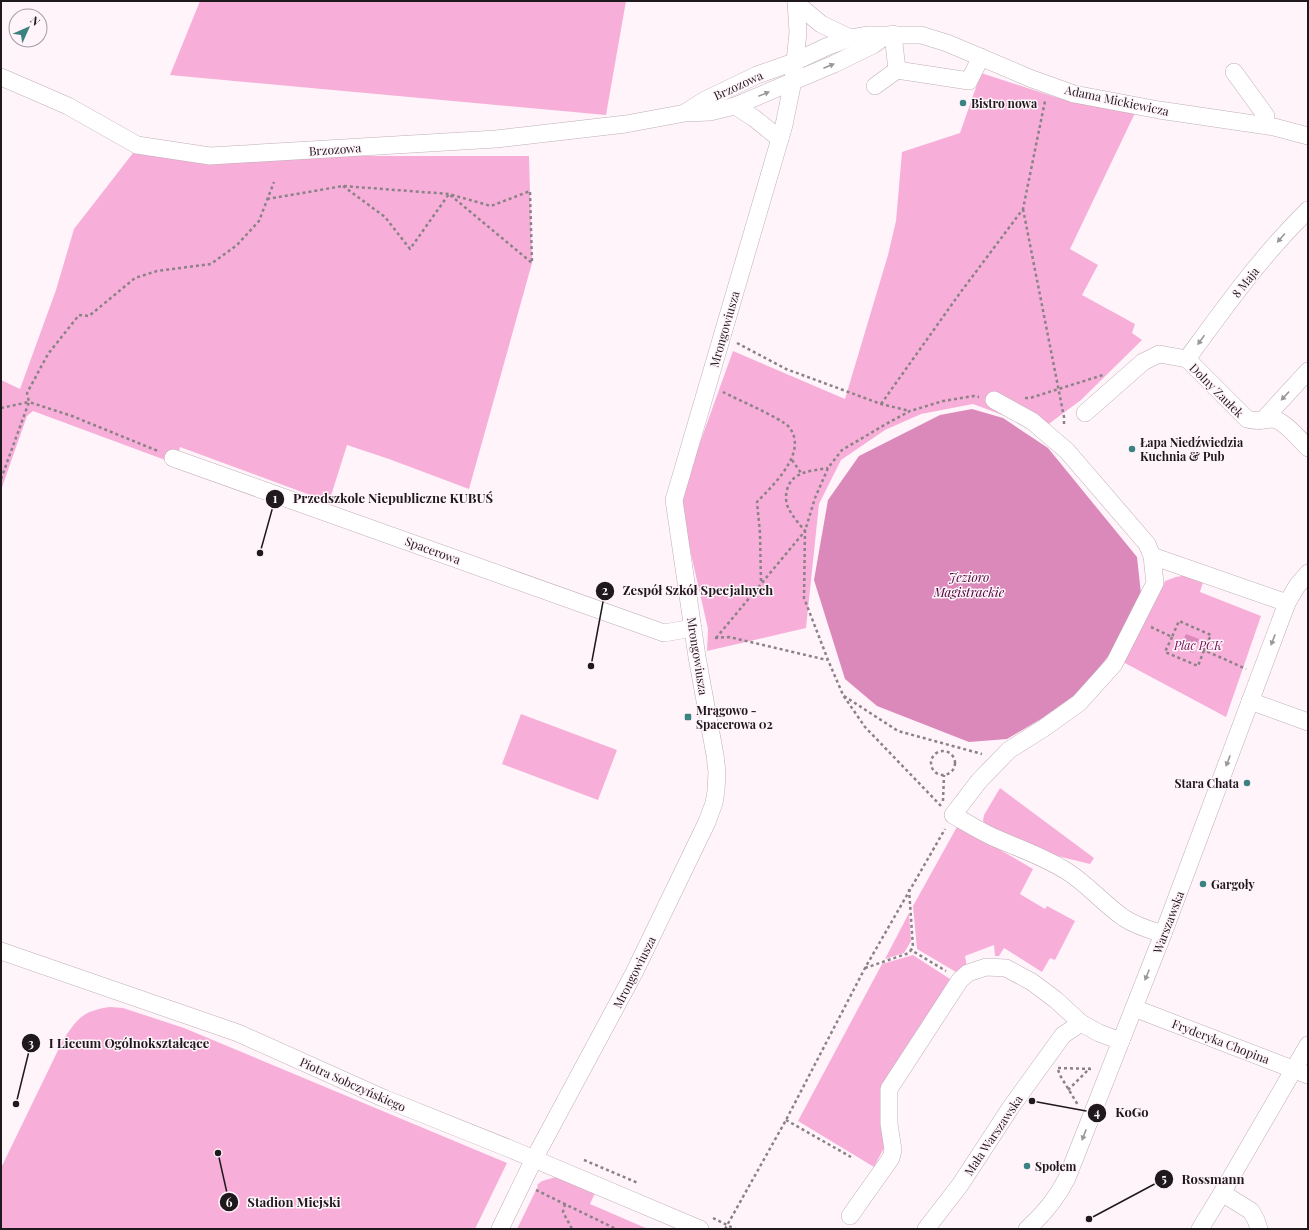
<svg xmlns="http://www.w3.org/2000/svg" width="1309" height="1230" font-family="'Playfair Display',serif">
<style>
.green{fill:#f7afd9}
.water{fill:#db89ba}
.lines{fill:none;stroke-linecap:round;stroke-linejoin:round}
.minor-casing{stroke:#bfaeb7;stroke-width:18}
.path{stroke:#8b8287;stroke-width:2.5;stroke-dasharray:3 3;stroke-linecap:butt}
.minor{stroke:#fff;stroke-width:17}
.oneway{fill:#9a9799}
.poi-dot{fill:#3b8382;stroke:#fff4fa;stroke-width:1.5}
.labels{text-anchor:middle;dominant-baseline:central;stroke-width:3;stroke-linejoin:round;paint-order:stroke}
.street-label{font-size:12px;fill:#1f181c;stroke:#fff4fa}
.poi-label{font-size:12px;font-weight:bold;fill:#1f181c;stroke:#fff4fa;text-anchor:start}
.park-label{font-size:12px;font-style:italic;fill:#720f55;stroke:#fff4fa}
.water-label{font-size:13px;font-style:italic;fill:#4e0339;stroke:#fff4fa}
.leader{fill:none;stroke:#1f181c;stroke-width:1.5}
.callout-dot{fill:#1f181c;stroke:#fff4fa;stroke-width:1.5}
.mark-label{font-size:12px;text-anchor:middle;font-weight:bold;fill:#fff}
.callout-label{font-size:13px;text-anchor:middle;font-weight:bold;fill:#1f181c;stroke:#fff4fa;stroke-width:3;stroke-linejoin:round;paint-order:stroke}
</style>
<rect width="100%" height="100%" fill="#fff4fa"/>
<!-- green -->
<g class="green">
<polygon points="200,1 626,1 606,115 170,75"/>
<polygon points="981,73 1058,98 1135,113 1070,249 1098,265 1082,295 1135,324 1132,333 1142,340 1081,400 1050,423 1037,435 1016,420 973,404 921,414 885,430 841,460 819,504 806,628 707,651 708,629 679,501 733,351 845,399 888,255 896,221 902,152 960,133"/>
<polygon points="133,153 210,156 529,156 532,263 469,489 389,459 347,445 329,502 180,447 176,464 33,411 27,416 1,490 1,380 20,389 56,290 74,229"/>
<polygon points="1188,575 1203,582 1200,592 1261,616 1226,717 1123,662 1165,581 1176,577"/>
<polygon points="521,714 617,750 598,800 502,764"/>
<polygon points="1000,788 1094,858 1090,864 1045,853 991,831 983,821 984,815"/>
<polygon points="958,825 1033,869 1020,894 1045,909 1047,906 1075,921 1055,960 1050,958 1042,972 1004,948 999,956 995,956 994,945 965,956 967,967 964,971 956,972 917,949 913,906"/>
<polygon points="909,913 911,941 904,953 885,959"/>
<polygon points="913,955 950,979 884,1086 884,1148 874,1167 798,1121 882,964"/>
<path d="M110 1007 123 1008 184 1028 507 1163 475 1229H1V1168L63 1040C78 1018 82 1011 110 1007Z"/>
<polygon points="556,1177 595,1193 590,1204 648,1229 517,1229 538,1186 537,1185 542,1181"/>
</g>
<!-- water -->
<g class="water">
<polygon points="972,409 1003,418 1048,448 1137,557 1141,594 1116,646 1082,690 1041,719 1007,739 969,742 877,706 845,679 814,580 828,500 859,456 940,415"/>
<polygon points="1186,634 1199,639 1193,653 1180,647"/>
</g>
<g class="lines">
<!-- minor casing -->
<g class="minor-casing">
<g id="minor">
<polyline points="797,4 821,24 850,38"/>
<polyline points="893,34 897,70 969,81 981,57"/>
<polyline points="1234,72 1266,116"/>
<polyline points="1,77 68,106 137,145 210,156 496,139 626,124 685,113 710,112 735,106 834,64 873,45 885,36"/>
<polyline points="875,86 897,70"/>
<polyline points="735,106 754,118 780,139"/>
<polyline points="686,112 705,100 757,75 794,62 826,47 850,38 867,35 921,35 947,43 1032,79 1074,94 1159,110 1274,127 1308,136"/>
<path d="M1187 359C1225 307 1262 255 1308 210"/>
<path d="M1187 359 1247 419C1256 422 1262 420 1272 419 1283 419 1300 440 1308 448"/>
<path d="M994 400 1032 421 1067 451 1147 544 1152 556 1155 583 1114 664 1079 703 1044 728 1009 750 979 781 953 815C967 823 980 831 993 837 1018 848 1045 857 1068 872 1088 885 1104 904 1124 918 1136 926 1150 930 1163 934"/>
<polyline points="1085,413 1143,362 1159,354 1187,359"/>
<polyline points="1263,420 1308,371"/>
<polyline points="173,458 664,633 693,628"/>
<polyline points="1152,556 1287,603"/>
<polyline points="1250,701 1308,722"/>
<polyline points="1,951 238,1033 383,1098 508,1148 700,1229"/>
<polyline points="1134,1008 1308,1075"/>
<polyline points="1222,1193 1251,1211 1256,1220 1259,1229"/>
<polyline points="850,1216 891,1158 893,1150 889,1124 889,1089 960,980 968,973 986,967 1006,968 1032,982 1056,1000 1081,1023"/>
<polyline points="500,1229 534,1159 634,973 707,822 714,803 716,791 717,772 715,755 697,657 674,500 784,125 793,81 798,32 796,1"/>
<polyline points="926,1229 960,1185 1011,1107 1063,1035 1081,1023 1099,1033 1121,1041"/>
<path d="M1027 1229C1044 1214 1057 1198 1067 1178L1163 934 1287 603 1297 586 1308 573"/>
<polyline points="1200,1229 1222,1193 1308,1045"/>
</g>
</g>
<!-- path -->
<g class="path">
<polyline points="267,199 343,186 449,194 491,206 530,191 532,263 449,194 410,249 385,217 343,186"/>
<polyline points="1023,209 1064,417 1064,426"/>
<polyline points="737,343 786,369 881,404 910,411"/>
<path d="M723 392C736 399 781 418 789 427 809 452 773 485 757 502L760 533 761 583"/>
<polyline points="1025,398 1030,398 1103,375"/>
<polyline points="881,404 960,293 1023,209 1045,101"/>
<polyline points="1,408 29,402 27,393 48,354 79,315 89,316 135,278 157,271 211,264 237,245 259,221 274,182"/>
<polyline points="792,460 801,473"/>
<polyline points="1,479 29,402 72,416 158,451"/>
<polyline points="1151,627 1172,637 1179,621 1211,635 1204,650 1246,669"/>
<polyline points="1172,637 1165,652 1198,666 1204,650"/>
<polyline points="715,638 729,637 827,660"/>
<path d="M716 638 805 531C800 525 794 518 790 511 786 505 785 497 787 490 792 471 811 471 828 468"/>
<polyline points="844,696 898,731 982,754"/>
<circle cx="943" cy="763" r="12"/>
<polyline points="943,801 944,775"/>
<polyline points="941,806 865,727 843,695 828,660 804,598 805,531 815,498 828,468 842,450 886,424 910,411 943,401 973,396 979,397"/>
<polyline points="909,889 913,947 911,950"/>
<polyline points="865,968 909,953 911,950 946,971"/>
<polyline points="1058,1068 1093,1069"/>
<polyline points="1058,1070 1061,1077 1078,1105"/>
<polyline points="1068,1090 1090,1068"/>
<polyline points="786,1120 851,1157"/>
<polyline points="584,1160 638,1183"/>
<polyline points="536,1190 616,1229"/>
<polyline points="565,1204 563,1212 572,1229"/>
<polyline points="713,1218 735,1229"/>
<polyline points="725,1229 786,1120 865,968 945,829"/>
</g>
<!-- minor -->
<use href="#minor" class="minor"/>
</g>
<!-- one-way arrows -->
<defs><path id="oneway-solid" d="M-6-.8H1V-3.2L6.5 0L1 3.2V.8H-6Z"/></defs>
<g class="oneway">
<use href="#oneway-solid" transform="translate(829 66) rotate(-23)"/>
<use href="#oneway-solid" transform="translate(764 94) rotate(-22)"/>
<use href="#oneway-solid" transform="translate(1281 238) rotate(131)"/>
<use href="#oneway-solid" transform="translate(1201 340) rotate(126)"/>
<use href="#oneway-solid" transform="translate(1285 396) rotate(133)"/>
<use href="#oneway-solid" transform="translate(1273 640) rotate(111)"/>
<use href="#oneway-solid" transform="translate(1228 761) rotate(111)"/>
<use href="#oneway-solid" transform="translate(1147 975) rotate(112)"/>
<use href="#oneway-solid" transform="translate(1084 1135) rotate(111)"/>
</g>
<!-- markers -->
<g class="poi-dot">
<circle cx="963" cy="103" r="4"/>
<circle cx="1132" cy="449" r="4"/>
<rect x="684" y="713" width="8" height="8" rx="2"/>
<circle cx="1247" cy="783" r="4"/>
<circle cx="1203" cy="884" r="4"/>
<circle cx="1027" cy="1166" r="4"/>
</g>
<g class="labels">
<!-- street labels -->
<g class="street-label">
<text transform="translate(738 85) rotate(-25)">Brzozowa</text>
<text transform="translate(1117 100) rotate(12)">Adama Mickiewicza</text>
<text transform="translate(335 149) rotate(-4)">Brzozowa</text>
<text transform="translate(1245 282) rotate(-51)">8 Maja</text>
<text transform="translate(724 329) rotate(-74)">Mrongowiusza</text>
<text transform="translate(1217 390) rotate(45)">Dolny Zaułek</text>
<text transform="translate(433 550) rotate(20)">Spacerowa</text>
<text transform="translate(698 656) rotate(81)">Mrongowiusza</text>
<text transform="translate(1168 922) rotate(-69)">Warszawska</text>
<text transform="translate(634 972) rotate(-63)">Mrongowiusza</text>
<text transform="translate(1221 1041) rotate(21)">Fryderyka Chopina</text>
<text transform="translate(353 1084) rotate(24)">Piotra Sobczyńskiego</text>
<text transform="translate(993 1135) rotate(-56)">Mała Warszawska</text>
</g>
<!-- poi labels -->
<g class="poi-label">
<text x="971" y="103">Bistro nowa</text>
<text x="1140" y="442">Łapa Niedźwiedzia<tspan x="1140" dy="14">Kuchnia &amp; Pub</tspan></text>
<text x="696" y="710">Mrągowo -<tspan x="696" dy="14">Spacerowa 02</tspan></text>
<text x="1239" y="783" text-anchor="end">Stara Chata</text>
<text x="1211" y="884">Gargoły</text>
<text x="1035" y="1166">Społem</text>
</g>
<!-- park labels -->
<g class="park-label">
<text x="1198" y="645">Plac PCK</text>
</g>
<!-- water labels -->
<g class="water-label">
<text x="969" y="576">Jezioro<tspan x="969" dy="15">Magistrackie</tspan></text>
</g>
</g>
<!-- callouts -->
<path class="leader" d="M260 553L275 499M591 666L605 591M16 1104L31 1043M1032 1101L1097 1113M1089 1219L1164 1179M218 1153L229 1202"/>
<g class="callout-dot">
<circle cx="260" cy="553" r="4"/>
<circle cx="591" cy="666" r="4"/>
<circle cx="16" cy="1104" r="4"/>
<circle cx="1032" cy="1101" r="4"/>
<circle cx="1089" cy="1219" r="4"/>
<circle cx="218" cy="1153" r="4"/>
<circle cx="275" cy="499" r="10"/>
<circle cx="605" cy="591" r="10"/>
<circle cx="31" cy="1043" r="10"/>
<circle cx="1097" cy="1113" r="10"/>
<circle cx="1164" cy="1179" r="10"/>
<circle cx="229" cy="1202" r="10"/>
</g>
<g class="mark-label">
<text x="275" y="503">1</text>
<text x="605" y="595">2</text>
<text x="31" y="1048">3</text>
<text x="1097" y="1117">4</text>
<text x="1164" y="1183">5</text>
<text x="229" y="1207">6</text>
</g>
<g class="callout-label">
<text x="393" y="503">Przedszkole Niepubliczne KUBUŚ</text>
<text x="698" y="595">Zespół Szkół Specjalnych</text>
<text x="129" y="1048">I Liceum Ogólnokształcące</text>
<text x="1132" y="1117">KoGo</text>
<text x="1213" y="1184">Rossmann</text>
<text x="294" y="1207">Stadion Miejski</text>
</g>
<!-- border -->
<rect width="1309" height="1230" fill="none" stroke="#1f181c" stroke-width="4"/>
<!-- north arrow -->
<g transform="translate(28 28) rotate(45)"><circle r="19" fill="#fff4fa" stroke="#a59ca1"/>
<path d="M0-3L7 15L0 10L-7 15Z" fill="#3b8382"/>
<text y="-6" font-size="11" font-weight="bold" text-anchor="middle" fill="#1f181c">N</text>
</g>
</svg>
